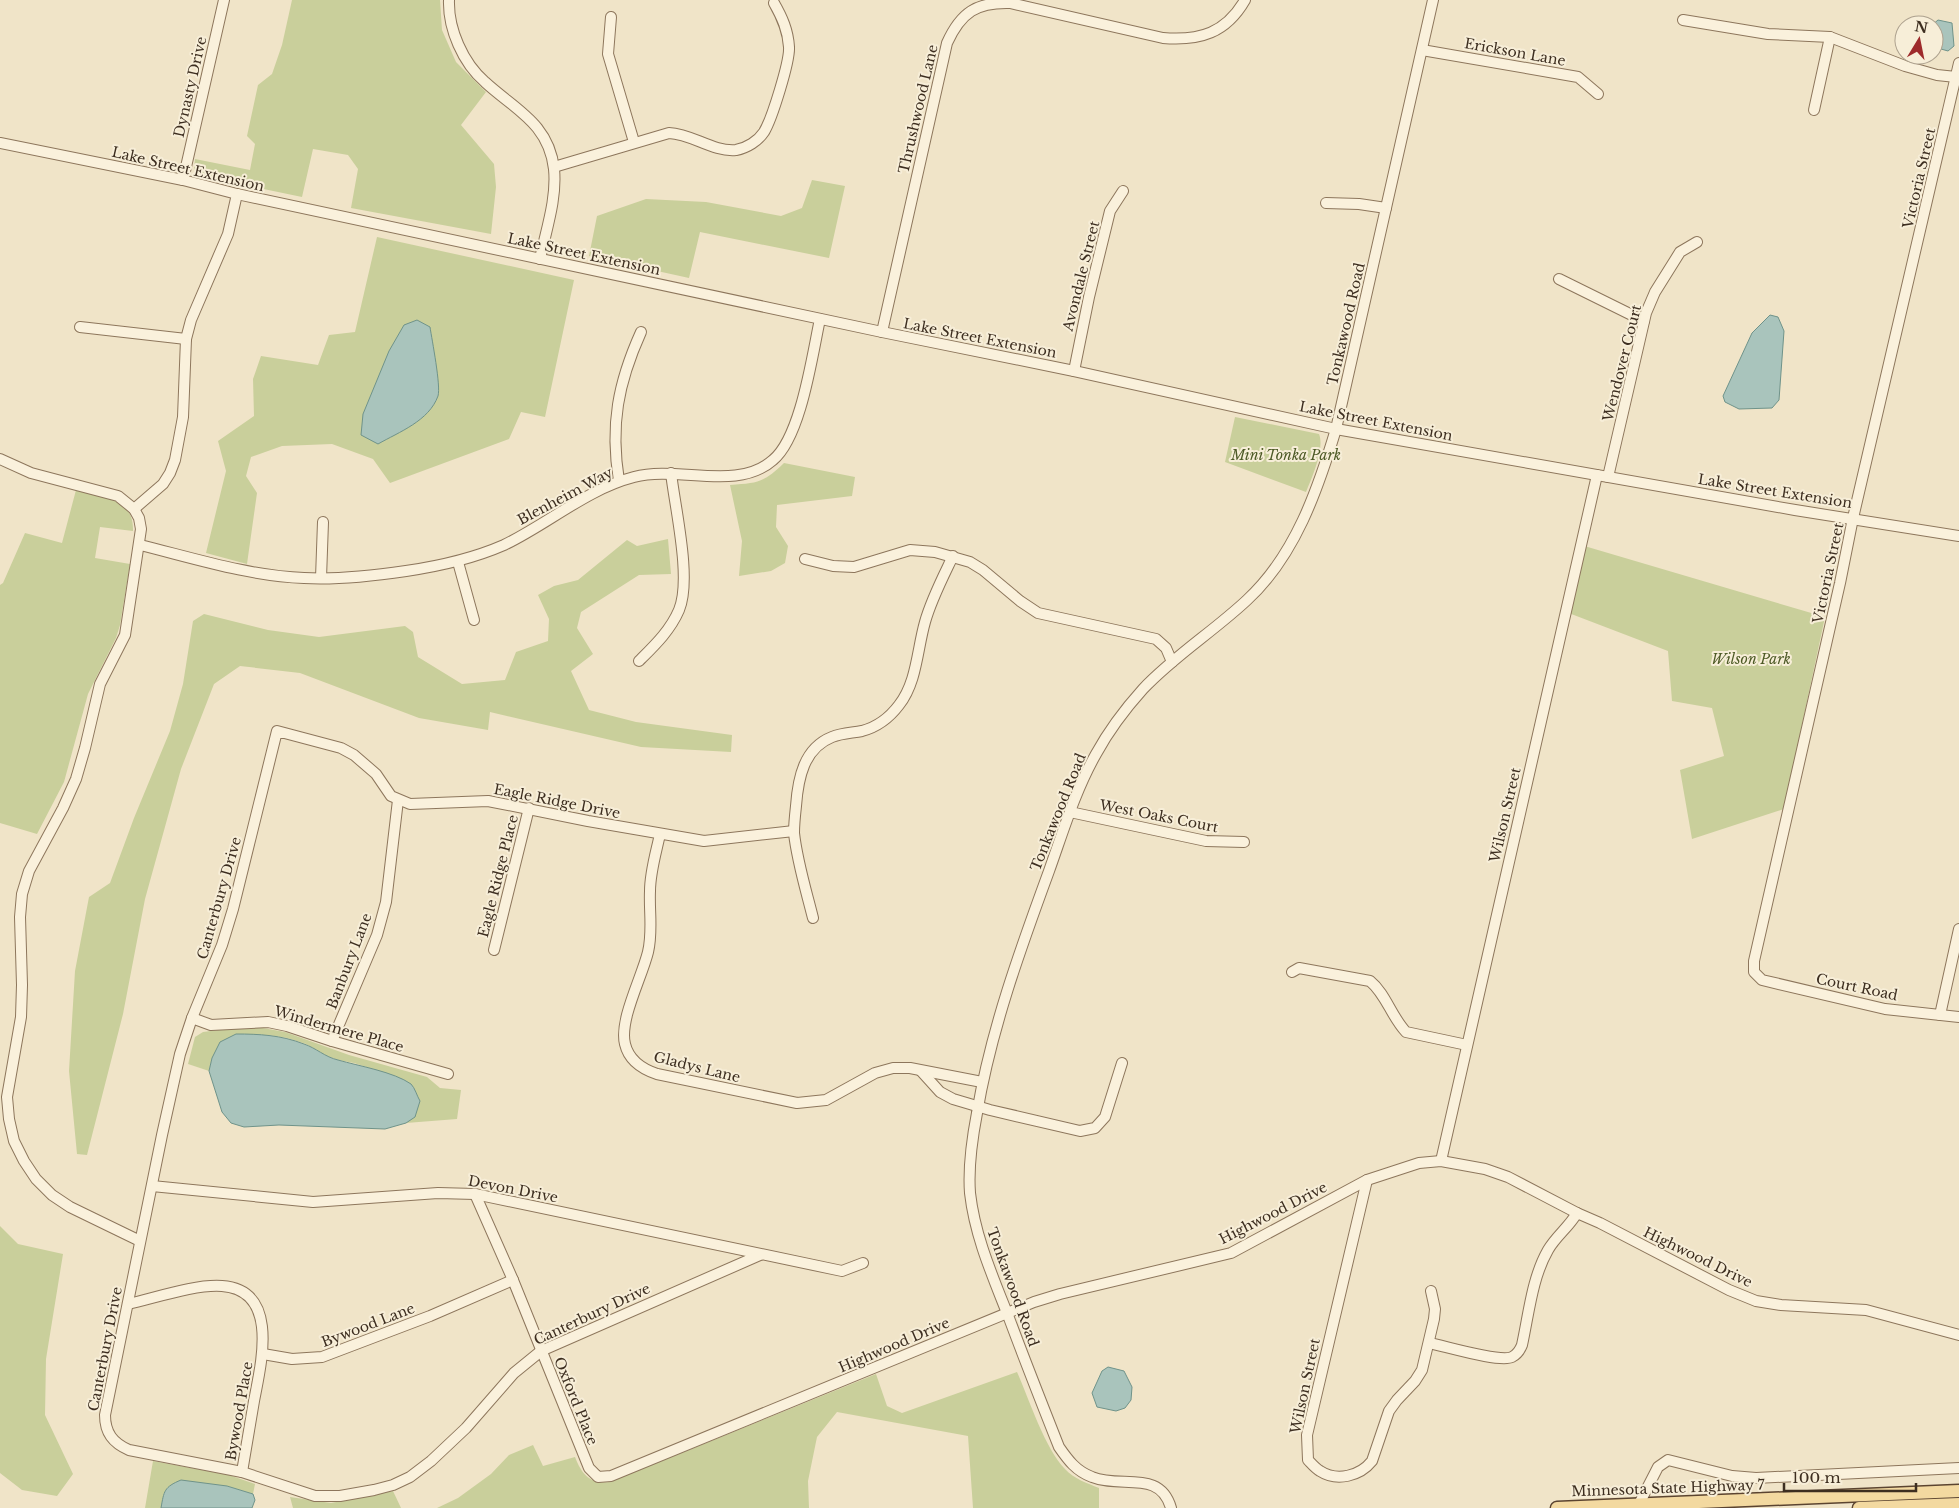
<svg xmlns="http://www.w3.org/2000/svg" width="1959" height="1508" font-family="'Libre Baskerville',serif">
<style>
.green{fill:#c9cf9b}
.water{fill:#a9c4bc;stroke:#6f938a}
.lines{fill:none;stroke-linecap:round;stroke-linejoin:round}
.minor-casing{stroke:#8d765c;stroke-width:12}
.major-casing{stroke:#5b4430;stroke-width:15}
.minor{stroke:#faf1dc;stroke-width:10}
.major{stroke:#f3d9a0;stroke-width:12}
.labels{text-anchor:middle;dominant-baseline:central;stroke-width:4;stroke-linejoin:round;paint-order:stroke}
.street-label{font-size:14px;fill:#3d2e20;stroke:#f7eed8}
.park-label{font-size:14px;font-style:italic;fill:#4d5a26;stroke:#f7eed8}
</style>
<rect width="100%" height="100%" fill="#f0e4c8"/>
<!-- green -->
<g class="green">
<polygon points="292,0 440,0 442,30 456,62 486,92 461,125 494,164 496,187 491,234 351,208 358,169 348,155 313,149 302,197 197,175 194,168 195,159 250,170 255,144 247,136 258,85 272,74 282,45"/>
<polygon points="812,180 845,186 829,258 700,232 689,278 589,256 597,216 646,199 706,202 781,216 802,208"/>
<polygon points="377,237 574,280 545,417 521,412 509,439 390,483 373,459 332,444 282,446 251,457 246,476 257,493 247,564 206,553 226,471 218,441 254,416 253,379 261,356 318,365 329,335 355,332"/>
<path d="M1235 417 1319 434C1325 449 1312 477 1306 492L1225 462Z"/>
<path d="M784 463 855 477 852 496 777 505 776 527 788 546 785 563 771 571 739 576 742 541 730 485C758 483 763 483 784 463Z"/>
<path d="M76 490C102 496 134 497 133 531L100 527 95 558 130 564 120 625 116 638 88 694 64 782 37 834 0 823V585L3 583 25 533 62 543Z"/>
<polygon points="668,539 671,574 639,575 581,612 577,628 593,654 571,671 589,710 636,722 732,735 731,752 641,747 490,712 488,730 419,718 300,673 240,666 214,684 181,769 145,899 123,1014 87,1155 77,1154 69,1071 75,971 89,897 110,883 134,818 170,731 183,684 193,621 204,614 268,630 319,637 405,626 413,632 418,657 462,684 505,680 516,652 548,641 549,619 538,595 554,586 578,580 627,540 637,546"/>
<polygon points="1581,545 1825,617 1784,809 1692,839 1680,770 1724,756 1712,708 1672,701 1668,651 1566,612"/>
<polygon points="233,1028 263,1028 285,1032 349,1055 427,1077 440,1088 461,1090 457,1119 406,1123 415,1116 397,1077 354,1063 338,1060 324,1055 306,1044 287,1038 268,1035 212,1058 209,1071 188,1064 195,1037 203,1032"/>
<polygon points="0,1226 18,1244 63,1254 46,1359 45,1415 73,1474 57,1496 22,1490 0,1473"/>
<path d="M1017 1372C1029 1399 1045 1449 1065 1469 1074 1479 1087 1483 1099 1488V1508H973L968 1436 837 1412 817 1437 808 1481 809 1508H437L458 1498 491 1474 509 1455 533 1445 543 1466 575 1457C582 1475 590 1484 610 1482L876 1374 887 1406 902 1413Z"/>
<polygon points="153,1461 229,1475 255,1484 253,1494 227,1486 164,1493 161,1508 145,1508"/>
<polygon points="393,1491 401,1508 293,1508 290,1497 331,1503"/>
</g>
<!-- water -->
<g class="water">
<polygon points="1938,20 1952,23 1954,46 1948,51 1934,47 1934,25 1932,25"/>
<polygon points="1770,315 1778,317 1784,331 1779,400 1772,408 1739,409 1725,402 1723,396 1752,333"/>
<path d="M417 320 430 327C432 340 441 386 438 396 429 421 399 432 378 444L361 435 363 414 389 351 404 325Z"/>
<path d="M236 1034C259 1034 281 1035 304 1044 316 1048 325 1057 338 1060 359 1066 394 1072 411 1084 415 1088 417 1096 420 1101L415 1117 406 1123 385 1129 279 1125 244 1127 231 1123 222 1112 209 1071 212 1058 220 1042Z"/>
<polygon points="1108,1367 1124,1371 1132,1387 1131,1400 1125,1408 1116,1411 1097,1407 1092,1393 1102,1371"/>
<path d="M181 1480 227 1486 253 1494 255 1500 252 1508H161C164 1491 164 1487 181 1480Z"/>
</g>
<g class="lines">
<!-- minor casing -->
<g class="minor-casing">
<g id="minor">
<path d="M449 0C448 29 463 63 485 82 514 109 549 123 554 169 557 199 546 230 540 259"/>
<polyline points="611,17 608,54 634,142"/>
<polyline points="1683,20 1768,34 1830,37 1905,66 1937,75 1956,77"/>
<polyline points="1422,50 1578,77 1598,94"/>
<polyline points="1959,63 1853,518 1840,583 1754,961 1754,972 1762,980 1885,1009 1959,1017"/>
<polyline points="1814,110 1830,37"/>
<polyline points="0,143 183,180 237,194 882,332 1074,371 1336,429 1795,510 1959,536"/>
<path d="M554 167 669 133C693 134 712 152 736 150 747 148 758 141 764 132 772 119 790 61 789 47 788 30 782 17 774 3"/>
<polyline points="183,180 224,0"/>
<polyline points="1326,203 1359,204 1386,208"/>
<polyline points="1559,279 1644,321"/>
<polyline points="80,327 186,339"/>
<path d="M882 332 947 43C961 12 977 2 1010 3L1163 38C1200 41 1226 33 1245 0"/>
<polyline points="1074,371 1089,297 1110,211 1123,191"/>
<polyline points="0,459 31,473 118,496 134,509 139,518 141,529 125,635 100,684 85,748 76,779 63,808 29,871 22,894 20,917 22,985 21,1017 7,1097 9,1119 14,1141 24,1161 36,1179 52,1195 70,1207 140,1241"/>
<polyline points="1608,477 1646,313 1655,292 1680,252 1697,242"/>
<path d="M619 481C610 425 618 383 641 332"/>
<polyline points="134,509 163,484 170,473 175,460 183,417 186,339 191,320 228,234 237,194"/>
<path d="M140 545C193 558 249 576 304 578 338 580 372 576 406 571 440 566 472 559 504 545 548 524 587 489 634 477 678 465 737 492 773 460 801 437 812 356 820 319"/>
<polyline points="805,559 833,566 854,567 910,550 935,552 970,562 983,570 1020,601 1038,613 1156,639 1166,648 1172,662"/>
<polyline points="458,562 474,620"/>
<polyline points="321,578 323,522"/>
<path d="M639 661C654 646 670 631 679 610 692 579 675 508 671 473"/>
<polyline points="1070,812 1206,841 1244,842"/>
<path d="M660 834C656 853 650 872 650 891 649 912 653 931 648 952 642 977 619 1020 625 1044 629 1061 642 1069 657 1074L797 1103 826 1100 875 1073 893 1068H910L982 1082"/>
<path d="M813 918C806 890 797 861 794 833 794 824 795 815 796 806 798 778 804 748 832 737 842 733 852 733 862 731 877 727 890 717 899 705 917 682 917 650 925 622 931 600 943 577 953 556"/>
<polyline points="494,950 529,808"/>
<path d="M1292 972 1299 968 1370 981C1386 994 1391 1016 1406 1032L1467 1045"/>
<polyline points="1940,1015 1959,929"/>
<polyline points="192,1018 211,1025 268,1022 287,1026 332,1041 448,1074"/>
<polyline points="332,1041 377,935 386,902 398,800"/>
<polyline points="921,1071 940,1092 953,1099 990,1110 1080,1131 1095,1128 1105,1117 1122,1063"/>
<polyline points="1441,1161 1597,475"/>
<path d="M1367 1180 1307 1435 1308 1460C1311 1463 1315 1468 1320 1471 1337 1482 1360 1476 1372 1461L1389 1411 1397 1400 1415 1381 1422 1370 1434 1319 1435 1309 1431 1291"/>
<polyline points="152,1186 313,1202 438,1193 475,1194 842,1271 863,1263"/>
<polyline points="475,1194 513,1280 589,1468 598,1477 611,1476 1034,1302 1060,1294 1231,1253 1367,1180 1419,1163 1441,1161 1485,1169 1508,1177 1577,1213 1600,1223 1729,1290 1756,1301 1781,1305 1866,1310 1959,1335"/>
<path d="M760 1255 541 1351 514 1373 466 1428 431 1461 410 1477 393 1485 374 1490 340 1496H315L242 1472 129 1450C113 1443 105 1433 105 1415L162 1135 180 1054 192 1018 222 945 233 909 277 731 341 748 354 755 376 774 391 796 410 804 488 801 588 821 704 841 794 831"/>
<path d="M128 1304C155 1298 195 1284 222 1286 280 1290 261 1364 254 1401 250 1424 246 1448 242 1472"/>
<path d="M1429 1343C1445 1346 1500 1363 1512 1357 1518 1354 1520 1350 1522 1345 1529 1313 1532 1278 1548 1250 1556 1236 1569 1227 1577 1213"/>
<polyline points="263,1354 292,1359 322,1357 430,1316 513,1280"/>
<polyline points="1639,1504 1658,1467 1668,1460 1732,1476 1756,1478 1959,1468"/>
<path d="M1171 1508C1160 1469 1121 1489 1092 1477 1076 1471 1068 1460 1059 1447 1042 1404 1025 1361 1009 1318 993 1277 975 1237 970 1193 968 1166 972 1139 977 1113 991 1030 1020 950 1049 871 1063 832 1075 791 1096 754 1108 732 1125 709 1143 689 1174 656 1214 631 1247 600 1295 556 1318 489 1336 429L1433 0"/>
</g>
</g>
<!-- major casing -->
<g class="major-casing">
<g id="major">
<polyline points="1557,1508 1959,1491"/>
<polyline points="1859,1508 1959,1504"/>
</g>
</g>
<!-- minor -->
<use href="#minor" class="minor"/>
<!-- major -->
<use href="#major" class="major"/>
</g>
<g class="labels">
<!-- street labels -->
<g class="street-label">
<text transform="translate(1515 52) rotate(10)">Erickson Lane</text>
<text transform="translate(190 87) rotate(-77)">Dynasty Drive</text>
<text transform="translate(918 109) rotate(-77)">Thrushwood Lane</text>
<text transform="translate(188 169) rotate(13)">Lake Street Extension</text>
<text transform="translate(1919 178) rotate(-77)">Victoria Street</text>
<text transform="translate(584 254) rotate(12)">Lake Street Extension</text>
<text transform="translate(1081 276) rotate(-76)">Avondale Street</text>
<text transform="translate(1346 324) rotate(-77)">Tonkawood Road</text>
<text transform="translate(980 338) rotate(11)">Lake Street Extension</text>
<text transform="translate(1622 363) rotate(-76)">Wendover Court</text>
<text transform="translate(1376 421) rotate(11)">Lake Street Extension</text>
<text transform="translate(1775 491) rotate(9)">Lake Street Extension</text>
<text transform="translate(565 496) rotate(-28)">Blenheim Way</text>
<text transform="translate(1828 573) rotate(-78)">Victoria Street</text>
<text transform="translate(557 801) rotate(11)">Eagle Ridge Drive</text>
<text transform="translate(1058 812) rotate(-68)">Tonkawood Road</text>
<text transform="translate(1505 815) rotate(-77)">Wilson Street</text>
<text transform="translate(1159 816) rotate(11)">West Oaks Court</text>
<text transform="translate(498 876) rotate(-76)">Eagle Ridge Place</text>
<text transform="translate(219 898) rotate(-74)">Canterbury Drive</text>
<text transform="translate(349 961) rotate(-69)">Banbury Lane</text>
<text transform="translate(1857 987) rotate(12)">Court Road</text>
<text transform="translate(339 1029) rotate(16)">Windermere Place</text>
<text transform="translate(697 1067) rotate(14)">Gladys Lane</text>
<text transform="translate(513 1189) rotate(11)">Devon Drive</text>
<text transform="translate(1273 1213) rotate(-27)">Highwood Drive</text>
<text transform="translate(1698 1257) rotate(26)">Highwood Drive</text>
<text transform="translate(1013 1287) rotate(70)">Tonkawood Road</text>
<text transform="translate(592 1314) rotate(-25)">Canterbury Drive</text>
<text transform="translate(368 1325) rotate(-21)">Bywood Lane</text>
<text transform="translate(894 1345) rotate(-23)">Highwood Drive</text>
<text transform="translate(105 1349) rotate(-79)">Canterbury Drive</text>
<text transform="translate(1305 1386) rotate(-78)">Wilson Street</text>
<text transform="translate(576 1401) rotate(68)">Oxford Place</text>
<text transform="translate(239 1411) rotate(-80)">Bywood Place</text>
<text transform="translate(1668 1488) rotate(-2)">Minnesota State Highway 7</text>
</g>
<!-- park labels -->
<g class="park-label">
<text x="1286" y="455">Mini Tonka Park</text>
<text x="1751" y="659">Wilson Park</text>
</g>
</g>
<!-- north arrow -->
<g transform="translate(1919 40) rotate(10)"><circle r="24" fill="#f7eed8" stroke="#ada18e"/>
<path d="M0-4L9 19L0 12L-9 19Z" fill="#9e2a2b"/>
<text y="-8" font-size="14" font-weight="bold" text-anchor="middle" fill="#3d2e20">N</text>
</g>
<!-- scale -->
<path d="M1784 1483v8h132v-8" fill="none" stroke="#3d2e20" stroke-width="2.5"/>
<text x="1792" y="1483" font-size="15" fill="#3d2e20" stroke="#f7eed8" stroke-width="4" paint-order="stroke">100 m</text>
</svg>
